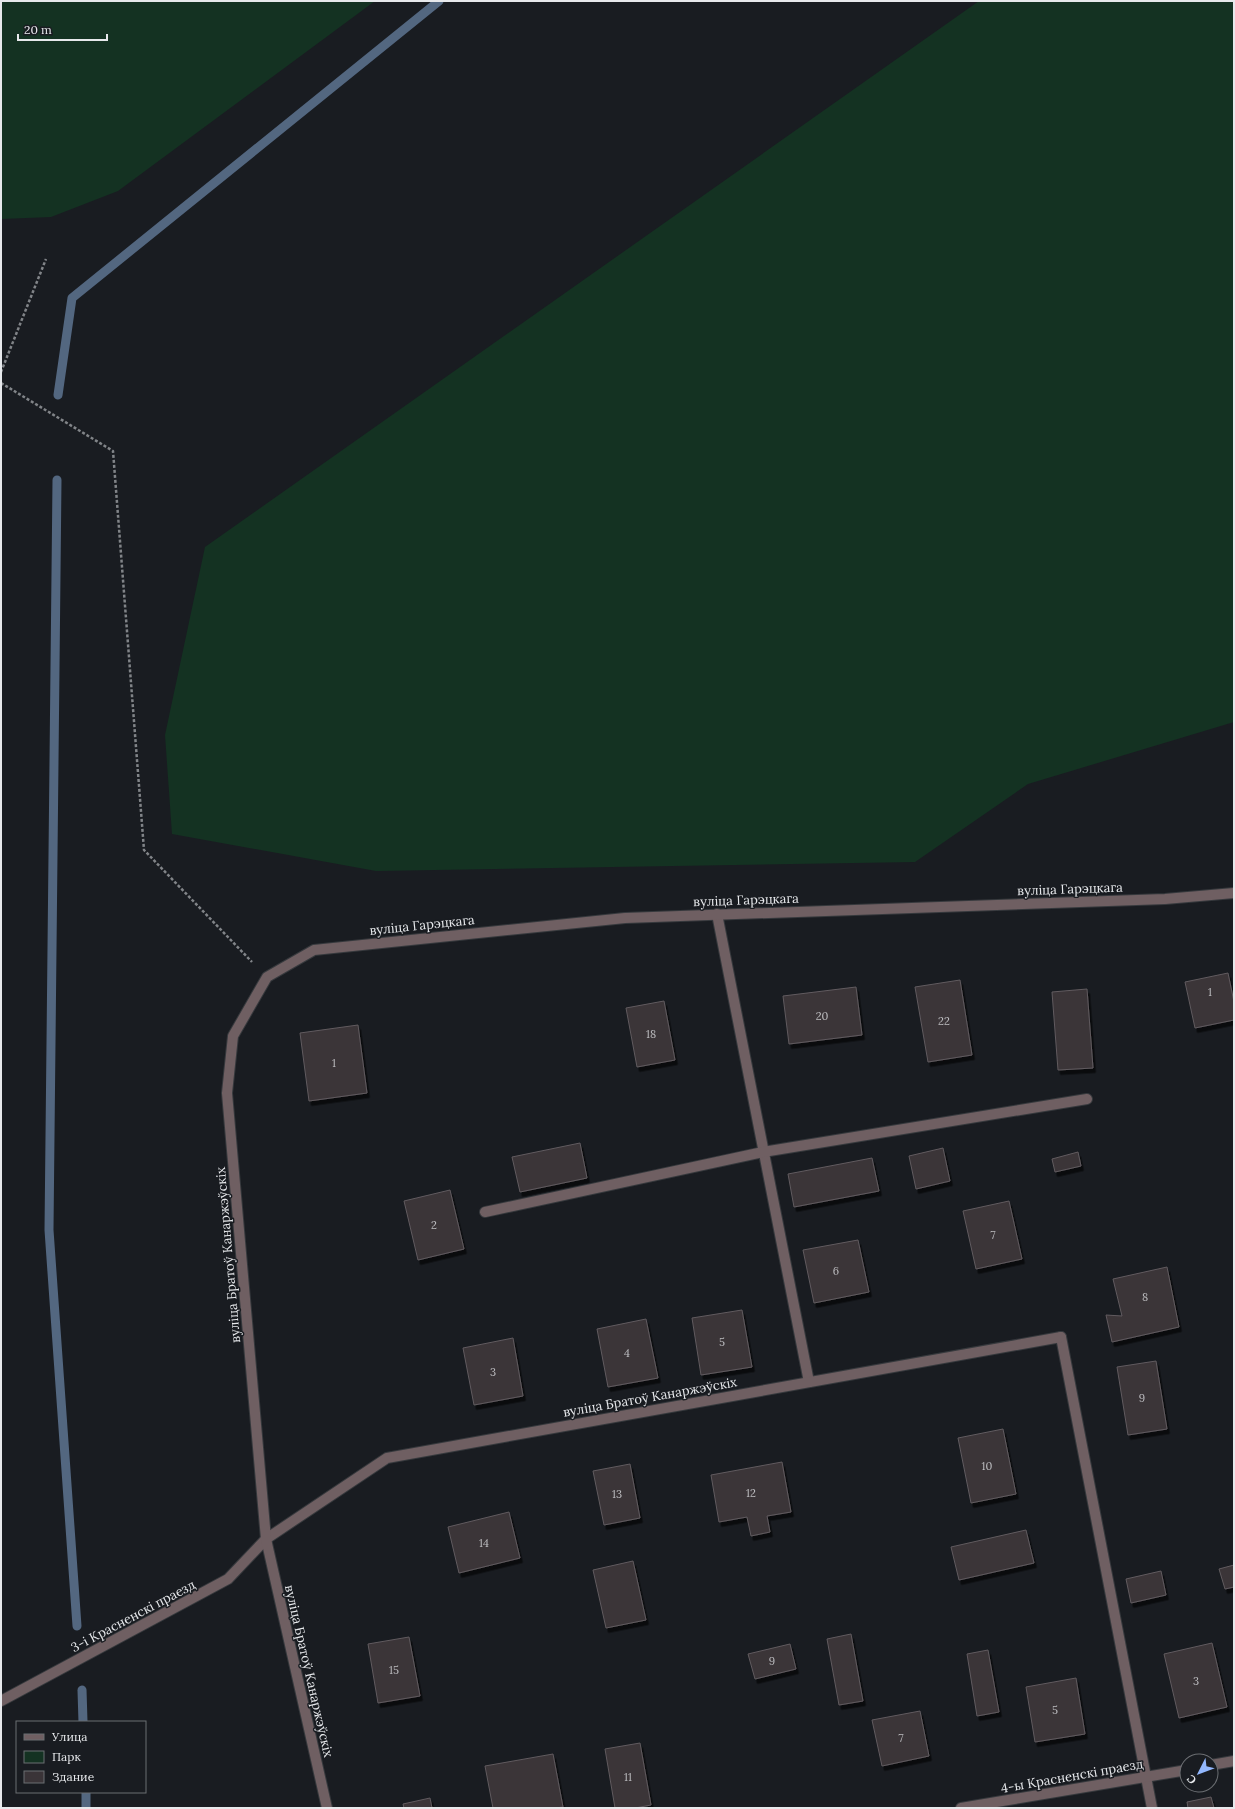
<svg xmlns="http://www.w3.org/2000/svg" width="1235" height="1809" font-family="Lora,serif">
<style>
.green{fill:#143222}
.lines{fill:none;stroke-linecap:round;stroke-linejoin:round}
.stream{stroke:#536780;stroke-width:9}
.building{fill:#3a3438;stroke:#615b5f;filter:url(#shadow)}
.lane-casing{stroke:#36393d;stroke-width:12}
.street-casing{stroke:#36393d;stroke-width:12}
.path{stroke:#818488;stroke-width:2.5;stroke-dasharray:3 2;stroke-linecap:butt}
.lane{stroke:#6f5f62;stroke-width:10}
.street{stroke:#6f5f62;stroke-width:10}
.labels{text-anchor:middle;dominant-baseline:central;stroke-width:3;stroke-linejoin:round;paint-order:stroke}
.number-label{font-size:11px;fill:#bcbcbf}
.street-label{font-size:13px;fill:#e7e9ec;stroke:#191c21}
</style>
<defs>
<filter id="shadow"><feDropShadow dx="2.5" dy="4.5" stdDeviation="0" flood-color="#0009"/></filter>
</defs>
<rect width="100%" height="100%" fill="#191c21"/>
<!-- green -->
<g class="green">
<polygon points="1,1 375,1 118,191 51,217 1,219"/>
<polygon points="979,1 1234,1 1234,722 1028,784 915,862 376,871 172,834 165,735 205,547"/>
</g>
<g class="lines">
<!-- stream -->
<g class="stream">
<polyline points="58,395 72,298 439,1"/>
<polyline points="57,480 49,1230 77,1626"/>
<polyline points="82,1690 83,1722"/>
<polyline points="86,1792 86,1808"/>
</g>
</g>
<!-- building -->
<g class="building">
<polygon points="1228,973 1234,1002 1234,1020 1195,1028 1185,982"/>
<polygon points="960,980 972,1055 928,1062 915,987"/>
<polygon points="856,987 862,1035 789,1044 783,996"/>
<polygon points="1087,989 1093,1068 1058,1070 1052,992"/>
<polygon points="664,1001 675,1060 637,1067 626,1008"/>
<polygon points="358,1025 367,1093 309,1101 300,1033"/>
<polygon points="580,1143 587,1178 520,1192 512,1157"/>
<polygon points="943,1148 950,1181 916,1189 909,1156"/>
<polygon points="1078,1152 1081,1166 1055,1172 1052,1159"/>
<polygon points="872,1158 879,1191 794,1207 788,1174"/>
<polygon points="450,1190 464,1249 418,1260 404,1201"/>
<polygon points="1009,1201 1022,1259 976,1269 963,1211"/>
<polygon points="858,1240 869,1292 814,1303 803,1250"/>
<polygon points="1167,1267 1179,1327 1112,1342 1106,1315 1122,1316 1113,1279"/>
<polygon points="742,1310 752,1367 701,1375 692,1318"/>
<polygon points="646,1319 658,1378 608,1387 597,1329"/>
<polygon points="513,1338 523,1396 474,1405 463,1348"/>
<polygon points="1156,1361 1167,1429 1128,1435 1117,1367"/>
<polygon points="1003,1429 1016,1494 971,1503 958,1438"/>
<polygon points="782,1462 791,1512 767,1516 770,1532 751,1536 747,1517 719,1522 711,1475"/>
<polygon points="630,1464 640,1518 604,1525 593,1471"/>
<polygon points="509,1512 520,1558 459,1573 448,1527"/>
<polygon points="1026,1530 1034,1563 959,1580 951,1547"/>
<polygon points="633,1561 646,1620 606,1628 593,1570"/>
<polygon points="1234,1565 1234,1587 1225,1589 1219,1569"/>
<polygon points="1161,1571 1166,1595 1131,1603 1126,1579"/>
<polygon points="851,1634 863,1701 839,1705 827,1639"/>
<polygon points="409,1637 420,1696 378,1703 368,1644"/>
<polygon points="1212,1643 1227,1707 1179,1718 1164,1654"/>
<polygon points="790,1644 796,1669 755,1679 748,1654"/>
<polygon points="988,1650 999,1712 977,1716 967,1654"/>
<polygon points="1076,1678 1085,1734 1035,1742 1026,1687"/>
<polygon points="920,1711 929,1756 882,1766 872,1720"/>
<polygon points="640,1743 651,1805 635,1808 615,1808 605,1749"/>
<polygon points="553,1754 563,1807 555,1808 493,1808 485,1766"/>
<polygon points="1211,1797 1214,1808 1188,1808 1187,1802"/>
<polygon points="430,1798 432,1808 404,1808 403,1804"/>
</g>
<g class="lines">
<!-- lane casing -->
<g class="lane-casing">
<g id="lane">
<polyline points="717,914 809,1382"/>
<polyline points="485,1212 763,1152 1087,1099"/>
<polyline points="1061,1337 1152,1808"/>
</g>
</g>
<!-- street casing -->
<g class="street-casing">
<g id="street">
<polyline points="1,1701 228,1579 266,1539 387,1458 1061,1337"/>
<polyline points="1211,1765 1234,1761"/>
<polyline points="327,1808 266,1539 227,1093 233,1036 267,977 314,950 625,918 1165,899 1234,893"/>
<polyline points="961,1808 1187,1770"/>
</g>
</g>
<!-- path -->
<g class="path">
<polyline points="1,372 46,259"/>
<polyline points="1,383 113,451 144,850 252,962"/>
</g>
<!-- lane -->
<use href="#lane" class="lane"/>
<!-- street -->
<use href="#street" class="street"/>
</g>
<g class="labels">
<!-- number labels -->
<g class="number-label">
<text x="1210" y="992">1</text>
<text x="822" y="1016">20</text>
<text x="944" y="1021">22</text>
<text x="651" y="1034">18</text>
<text x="334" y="1063">1</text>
<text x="434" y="1225">2</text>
<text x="993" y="1235">7</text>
<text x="836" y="1271">6</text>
<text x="1145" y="1297">8</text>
<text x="722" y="1342">5</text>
<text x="627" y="1353">4</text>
<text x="493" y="1372">3</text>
<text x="1142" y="1398">9</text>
<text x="987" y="1466">10</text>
<text x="751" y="1493">12</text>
<text x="617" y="1494">13</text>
<text x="484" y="1543">14</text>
<text x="772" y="1661">9</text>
<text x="394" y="1670">15</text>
<text x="1196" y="1681">3</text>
<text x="1055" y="1710">5</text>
<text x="901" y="1738">7</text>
<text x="628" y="1777">11</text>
</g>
<!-- street labels -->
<g class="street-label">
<text transform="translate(1070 889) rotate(-2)">вуліца Гарэцкага</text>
<text transform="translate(746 900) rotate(-2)">вуліца Гарэцкага</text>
<text transform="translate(422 925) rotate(-6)">вуліца Гарэцкага</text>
<text transform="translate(228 1255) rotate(-95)">вуліца Братоў Канаржэўскіх</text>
<text transform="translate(650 1397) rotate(-10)">вуліца Братоў Канаржэўскіх</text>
<text transform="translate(133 1616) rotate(-28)">3-і Красненскі праезд</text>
<text transform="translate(309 1671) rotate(77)">вуліца Братоў Канаржэўскіх</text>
<text transform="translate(1072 1776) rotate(-10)">4-ы Красненскі праезд</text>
</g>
</g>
<!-- border -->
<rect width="1235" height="1809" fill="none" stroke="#e7e9ec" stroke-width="4"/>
<!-- legend -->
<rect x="16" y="1721" width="130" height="72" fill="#191c21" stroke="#6b6e72"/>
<rect x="24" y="1734" width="20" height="6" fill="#6f5f62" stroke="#6b6e72"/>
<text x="52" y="1741" font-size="12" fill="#e7e9ec">Улица</text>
<rect x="24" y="1751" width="20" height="12" fill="#143222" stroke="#6b6e72"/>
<text x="52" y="1761" font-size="12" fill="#e7e9ec">Парк</text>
<rect x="24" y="1771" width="20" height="12" fill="#3a3438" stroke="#6b6e72"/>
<text x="52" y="1781" font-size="12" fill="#e7e9ec">Здание</text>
<!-- north arrow -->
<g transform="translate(1199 1773) rotate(228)"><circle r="19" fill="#191c21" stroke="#6b6e72"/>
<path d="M0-3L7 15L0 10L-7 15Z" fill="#92b7fd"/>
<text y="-6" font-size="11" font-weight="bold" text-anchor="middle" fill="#e7e9ec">С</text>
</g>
<!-- scale -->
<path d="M18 34v6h89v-6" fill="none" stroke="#e7e9ec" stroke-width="2"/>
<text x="24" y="34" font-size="12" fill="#e7e9ec" stroke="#191c21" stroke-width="3" paint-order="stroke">20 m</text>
</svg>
